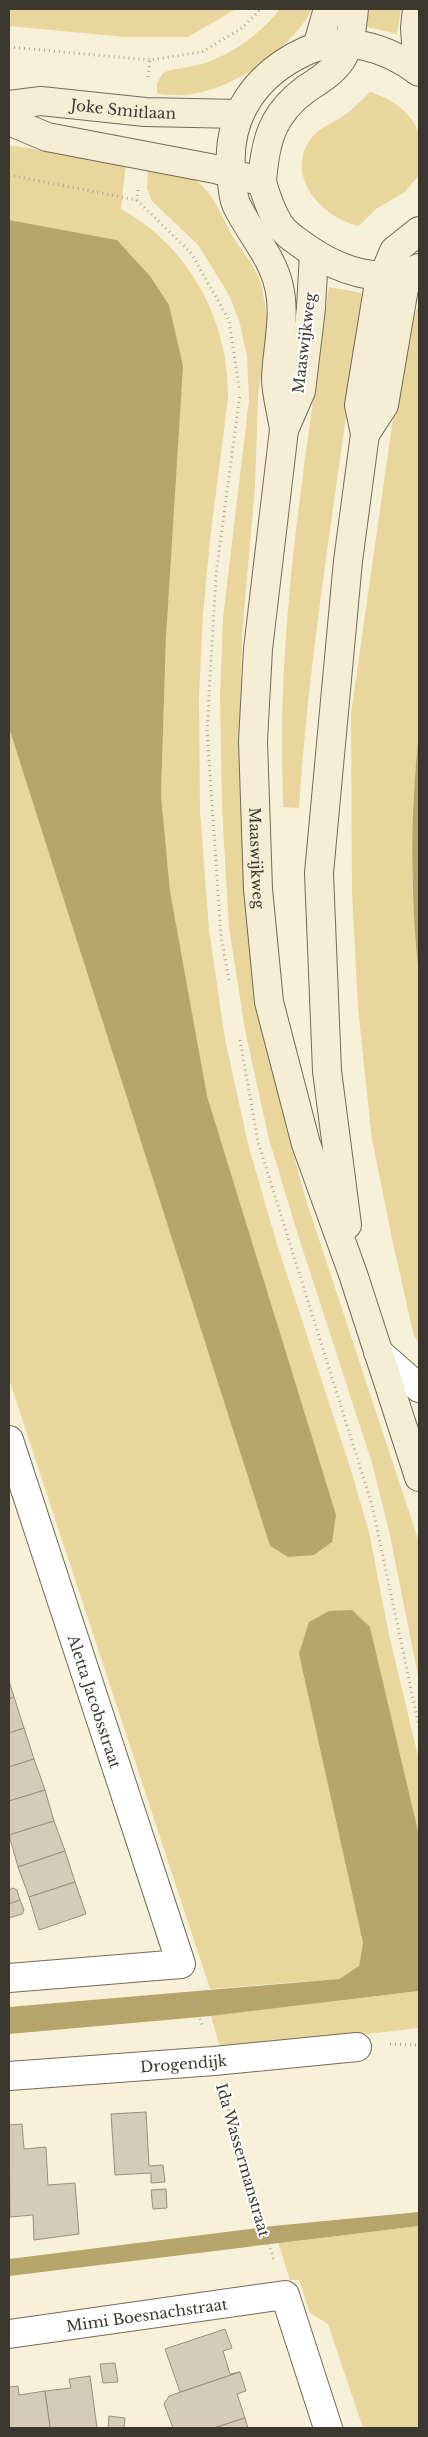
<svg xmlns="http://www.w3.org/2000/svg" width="428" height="2437" font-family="'Libre Baskerville',serif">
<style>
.green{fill:#e8d69d}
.water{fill:#b6a46a}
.building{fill:#d3ccb6;stroke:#96907b}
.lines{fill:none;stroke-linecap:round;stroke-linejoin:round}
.street-casing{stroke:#716b57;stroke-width:30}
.secondary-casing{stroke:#716b57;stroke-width:30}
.path{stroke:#aaa594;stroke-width:3;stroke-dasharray:1 4;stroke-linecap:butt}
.street{stroke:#fff;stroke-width:28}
.secondary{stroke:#f5edd4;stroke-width:28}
.labels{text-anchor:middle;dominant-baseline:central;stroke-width:4;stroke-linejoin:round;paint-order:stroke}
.street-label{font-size:15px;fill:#3b382f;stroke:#fff}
</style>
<rect width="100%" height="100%" fill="#f8f1da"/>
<!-- green -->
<g class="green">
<polygon points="9,9 236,9 188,37 125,37 9,26"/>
<path d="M280 9H312C291 51 223 98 175 95 169 95 162 95 157 93V83L163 73C174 68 188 68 201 64 232 55 260 34 280 9Z"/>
<polygon points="366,9 401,9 397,34 363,26"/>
<path d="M370 92C389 97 414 113 419 135 422 147 419 162 419 175L405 192 376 209 359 226C321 218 282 173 313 136 321 127 332 123 342 117 352 110 361 101 370 92Z"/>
<path d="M9 145 126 164 121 209C190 247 229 321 228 399L210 539 203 615 199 696 200 811 209 930 225 1039 248 1144 276 1241 350 1467 369 1532 389 1635 419 1760V1835L370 1627 299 1654 363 1943 359 1966 339 1979 210 1989 9 1379V728L270 1546 288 1557 170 891 161 795 166 637 150 276 117 240 9 220Z"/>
<path d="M148 167C165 171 181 172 196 181 214 193 222 217 232 235 241 251 255 265 261 284 264 296 265 309 268 321L258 397 255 486 242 636 240 725 241 812 248 902 268 1042 286 1126 305 1197 419 1542V1681L389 1531 372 1463 299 1238 269 1139 246 1035 229 928 222 808 220 695 223 618 249 400 247 356 239 320 228 293 198 245 152 201 147 189Z"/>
<path d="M329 287 362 293C342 465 310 636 299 808L283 807C282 756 281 704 285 652 292 530 313 408 329 287Z"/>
<polygon points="419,304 419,733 414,794 412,884 419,976 419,1342 414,1336 394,1248 372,1140 358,1008 352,892 351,714 404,341"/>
<polygon points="419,1991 419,2028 221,2051 211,2016"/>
<polygon points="419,2226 419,2428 363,2428 328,2324 310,2313 299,2280 290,2280 278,2242"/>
</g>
<!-- water -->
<g class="water">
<polygon points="9,220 117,240 150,276 169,305 183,366 166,637 161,795 170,891 207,1096 336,1515 332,1542 314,1555 288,1557 270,1546 9,728"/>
<path d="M419 733V976C410 896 410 813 419 733Z"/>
<polygon points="352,1610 370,1627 419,1835 419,1991 211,2016 9,2034 9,2007 339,1979 359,1966 363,1943 299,1654 309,1622 329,1611"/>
<polygon points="419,2212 419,2226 9,2276 9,2259 273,2226"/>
</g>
<!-- building -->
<g class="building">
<polygon points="9,1681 14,1697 9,1699"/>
<polygon points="14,1697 24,1728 9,1733 9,1699"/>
<polygon points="24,1728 34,1759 9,1767 9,1733"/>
<polygon points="34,1759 45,1790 9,1801 9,1767"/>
<polygon points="45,1790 54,1821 9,1835 9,1801"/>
<polygon points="54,1821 65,1851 18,1867 9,1835"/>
<polygon points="65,1851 75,1882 29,1897 18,1867"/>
<polygon points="75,1882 86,1914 39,1930 29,1897"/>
<polygon points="13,1888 17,1890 20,1900 9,1904 9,1890"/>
<polygon points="20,1900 24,1910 22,1914 9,1918 9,1904"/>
<polygon points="146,2112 149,2166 163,2165 165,2182 151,2183 151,2173 115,2175 111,2114"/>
<polygon points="22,2124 24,2149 46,2147 48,2185 75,2183 79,2234 34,2240 33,2215 10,2217 9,2125"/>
<polygon points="166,2189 167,2208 153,2209 151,2190"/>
<polygon points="225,2329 232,2348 223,2351 230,2374 240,2372 180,2392 165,2349"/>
<polygon points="115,2363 118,2382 103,2383 100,2364"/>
<polygon points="240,2372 246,2391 237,2394 245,2418 214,2428 173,2428 164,2404 169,2396"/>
<polygon points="90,2376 97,2428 50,2428 45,2391 71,2388 69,2379"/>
<polygon points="18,2386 19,2395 45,2391 50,2428 9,2428 9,2387"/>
<polygon points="109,2416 125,2418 124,2428 108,2428"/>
<polygon points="245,2418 248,2428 214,2428"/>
</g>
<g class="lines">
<!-- street casing -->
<g class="street-casing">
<g id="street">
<polyline points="378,1352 419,1388"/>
<path id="s1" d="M9 1440 181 1964 9 1978"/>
<path id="s2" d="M9 2076 214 2061 357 2047"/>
<path id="s3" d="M9 2334 285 2295 328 2428"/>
</g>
</g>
<!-- secondary casing -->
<g class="secondary-casing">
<g id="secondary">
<polyline points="417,9 415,28 418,71"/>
<polyline points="317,47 328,9"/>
<path id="s4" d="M9 105 41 101 145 112 239 114"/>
<path d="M9 121 47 137 215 169 262 182C266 196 271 211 279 224 285 234 296 240 305 247 338 270 380 286 419 268"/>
<path d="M262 182C265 141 272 114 306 89 318 81 332 73 341 60 351 45 352 26 354 9"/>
<path id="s5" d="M314 253 311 308 301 391 284 430 258 649 253 741 258 889 269 1002 306 1144 353 1274 419 1477"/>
<path d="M284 430C282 413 276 395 276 378 277 349 286 316 279 287 273 257 249 232 236 204 232 194 232 180 231 170 227 115 256 74 306 51 344 34 388 48 419 72"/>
<polyline points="365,434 384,405 404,288 412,271"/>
<polyline points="347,1225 327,1071 319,873 348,561 365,434 359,405 378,289 394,251 419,231"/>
</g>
</g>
<!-- path -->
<g class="path">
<polyline points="9,47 150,60"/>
<polyline points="148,77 150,60 202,52 242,28 261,9"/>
<polyline points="9,175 137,200"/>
<polyline points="138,190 137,200 191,253 229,320 239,388"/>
<polyline points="229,980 221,936 207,731 216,574 240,394"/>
<polyline points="240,1040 258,1142 372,1505 419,1727"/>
<polyline points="192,1995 203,2027"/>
<polyline points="390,2044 419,2045"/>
<polyline points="224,2095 274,2261"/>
</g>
<!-- street -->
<use href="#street" class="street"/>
<!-- secondary -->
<use href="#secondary" class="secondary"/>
</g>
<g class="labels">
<!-- street labels -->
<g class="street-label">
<text stroke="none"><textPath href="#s4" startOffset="115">Joke Smitlaan</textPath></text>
<text transform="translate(304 343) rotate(-83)">Maaswijkweg</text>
<text stroke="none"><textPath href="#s5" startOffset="611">Maaswijkweg</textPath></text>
<text stroke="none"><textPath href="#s1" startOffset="275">Aletta Jacobsstraat</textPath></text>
<text stroke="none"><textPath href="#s2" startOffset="175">Drogendijk</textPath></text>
<text transform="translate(243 2160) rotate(74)">Ida Wassermanstraat</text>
<text stroke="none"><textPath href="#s3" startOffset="139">Mimi Boesnachstraat</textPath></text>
</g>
</g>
<!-- border -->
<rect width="428" height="2437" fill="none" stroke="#3b382f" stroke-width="20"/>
</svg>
